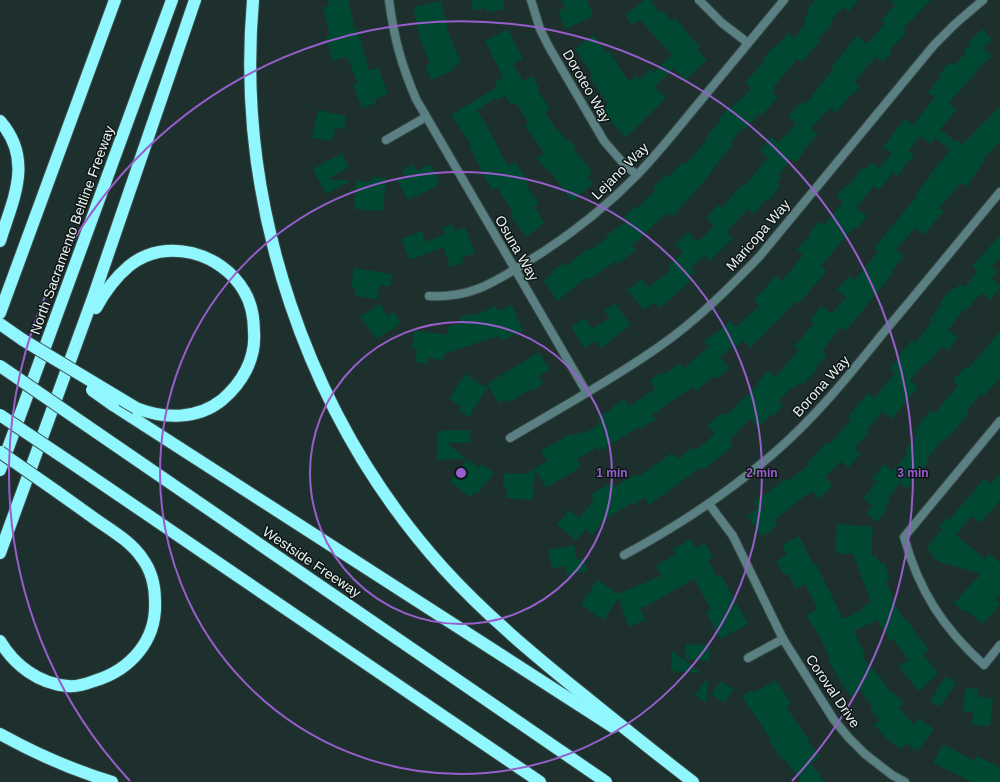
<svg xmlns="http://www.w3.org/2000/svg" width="1000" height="782" font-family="Arial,sans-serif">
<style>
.building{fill:#004832}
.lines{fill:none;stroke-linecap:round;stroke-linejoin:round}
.street-casing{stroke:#3b4c49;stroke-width:10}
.highway-casing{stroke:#3b4c49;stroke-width:14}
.street{stroke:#5a8083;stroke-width:8}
.highway{stroke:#91f7ff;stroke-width:12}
.highway-bridge-casing{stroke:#3b4c49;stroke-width:14;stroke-linecap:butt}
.highway-bridge{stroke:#91f7ff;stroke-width:12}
.ring{fill:none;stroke:#975ecc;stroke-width:2}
.labels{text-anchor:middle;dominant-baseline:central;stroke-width:3;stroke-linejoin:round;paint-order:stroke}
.street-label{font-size:14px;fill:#eaf5f3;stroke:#0e1615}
.centre{fill:#975ecc;stroke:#0e1615;stroke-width:2}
.ring-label{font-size:12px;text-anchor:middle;font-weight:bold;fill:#975ecc;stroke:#0e1615;stroke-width:3;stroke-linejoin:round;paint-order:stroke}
</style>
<rect width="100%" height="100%" fill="#1e302d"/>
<!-- building -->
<g class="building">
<polygon points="328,0 348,0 355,29 357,28 369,71 378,67 388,94 375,99 376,103 362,108 353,85 358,84 347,57 332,61 326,36 330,35 323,7 329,6"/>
<polygon points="471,0 504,0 504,5 502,5 503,9 487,13 486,8 474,11"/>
<polygon points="562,0 587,0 592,13 592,17 565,29 558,11 565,8"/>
<polygon points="645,0 651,0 659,13 662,10 672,21 675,18 685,29 684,30 700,47 697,50 707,60 686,80 674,68 655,87 666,98 626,138 601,111 608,104 589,76 592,74 575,49 594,35 606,53 609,51 629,82 636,76 639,80 650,69 654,72 672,55 640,20 631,25 625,14"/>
<polygon points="815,0 859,0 848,12 843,7 830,22 832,24 818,39 820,41 802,62 797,59 773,88 775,89 772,92 778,97 762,115 759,113 745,129 743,128 731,142 733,144 711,171 712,172 672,217 667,213 632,245 636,250 618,264 616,261 590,279 588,277 570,290 570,291 557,301 543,280 553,274 551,272 564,263 566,266 589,248 591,250 608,237 607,235 627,221 624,217 635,207 637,208 655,191 652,189 666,174 669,177 683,161 686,164 708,139 706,137 720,121 718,120 729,106 731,108 737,101 738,103 751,88 745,83 764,61 763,59 773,47 775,48 788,33 794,38 806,23 803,20 809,13 806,11"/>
<polygon points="890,0 931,0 903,29 906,33 890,50 892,52 883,62 876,57 854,82 860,87 852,96 850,95 836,113 830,108 811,128 818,134 803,150 805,151 796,162 792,158 779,174 782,176 777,183 780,186 769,200 767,199 754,214 748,209 727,232 733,238 710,261 704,255 691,268 695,272 688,279 690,281 673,297 659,308 655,302 644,310 627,290 642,279 649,287 671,270 668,266 683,252 675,245 688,232 698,242 714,226 706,218 718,205 721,208 742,185 744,186 768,158 760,151 771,137 778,143 796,124 788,116 801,102 805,105 833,69 831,68 857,36 867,44 885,23 881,20 895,5"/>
<polygon points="441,1 448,31 461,63 452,67 454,70 431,80 425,65 430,63 420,39 413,7"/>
<polygon points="508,29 523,59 513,64 523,81 532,76 539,88 537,90 550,109 545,112 557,130 558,129 567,142 570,140 576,148 574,149 593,174 587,177 593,184 572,201 548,169 546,170 537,158 544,153 525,126 529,123 515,102 511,105 505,95 498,100 496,98 477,110 485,123 508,166 515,162 529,183 526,185 539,204 534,207 545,223 526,237 510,214 513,213 497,187 493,190 484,177 469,145 471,144 451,115 497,87 495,82 503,77 485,41"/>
<polygon points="982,29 992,40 984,48 992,56 976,70 977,71 949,103 957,110 940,129 956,142 957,140 962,145 1000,106 1000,142 983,159 985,160 966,187 961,183 939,208 944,211 923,235 915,228 896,250 904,256 892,271 893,273 846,331 841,327 822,351 827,355 815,369 816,370 803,385 800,382 794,389 792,387 779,401 783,405 774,415 772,414 758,427 750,419 737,432 738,433 729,440 733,446 703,470 701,467 649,505 644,498 633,505 632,503 605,519 592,535 586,529 576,541 557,524 569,510 579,518 594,501 590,495 612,482 615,487 635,474 637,477 672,453 677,459 694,447 696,450 715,434 707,425 722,413 725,416 759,384 757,383 768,371 775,377 799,350 794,347 814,323 810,320 821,306 831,314 846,297 837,290 849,276 854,280 878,252 874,248 918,195 916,193 930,177 929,176 950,150 936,138 931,144 920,136 909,151 914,155 897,176 893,172 879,190 874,186 856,208 867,216 856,230 853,228 821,266 827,271 799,303 797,301 750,348 743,340 736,347 735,345 720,357 730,368 717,379 714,376 696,391 693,387 652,415 655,420 640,429 639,427 599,451 597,447 577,459 581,467 546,488 535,469 533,500 506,498 507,489 503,488 504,473 525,474 547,461 541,451 572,433 574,436 582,431 584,434 600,424 597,418 613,408 612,407 624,399 629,406 655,389 650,380 662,372 664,375 679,363 684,368 709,347 704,341 716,332 717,333 730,321 736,327 759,306 754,300 767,286 776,275 782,281 803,255 797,250 810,235 809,234 819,221 824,225 843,202 836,197 846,185 848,187 863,167 866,170 872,162 879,168 892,154 883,147 905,119 913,125 935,97 928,92 941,76 939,74 950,62 954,66 966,52 964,50 971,44 969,41"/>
<polygon points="318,110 346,116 344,129 335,128 332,141 312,138"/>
<polygon points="342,153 349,167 328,179 351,181 326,194 313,169"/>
<polygon points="413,164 417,171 430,164 440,181 438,182 439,184 416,197 414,196 408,200 396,179 407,179 402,171"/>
<polygon points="372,177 386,178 383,211 354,209 356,181 372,182"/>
<polygon points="452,224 455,231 465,227 475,253 462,258 464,262 450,267 443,247 410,260 401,239 422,231 426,242 445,234 442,228"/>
<polygon points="1000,235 1000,257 992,267 998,271 992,279 1000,285 1000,288 990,300 981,293 966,311 964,309 948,330 958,338 948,351 942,346 927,364 925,363 910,380 918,387 892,419 882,412 867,430 870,432 855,448 861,454 848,468 842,461 825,477 833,485 819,499 812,491 774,520 778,525 762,537 747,516 758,508 754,501 764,494 765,495 785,479 787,481 809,465 807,463 827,442 829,444 851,420 848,417 868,393 874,398 895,373 890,369 901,355 900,354 912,340 915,343 932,322 929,320 942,304 940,302 952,288 955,290 960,284 965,287 978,271 972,267"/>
<polygon points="354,268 392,274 390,287 379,285 377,300 358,296 358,295 354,294 355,288 351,287"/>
<polygon points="615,303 631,325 612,339 613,340 600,348 596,341 584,348 571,327 585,318 592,329 610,318 604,311"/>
<polygon points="380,304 388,316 394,312 401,324 376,339 360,317"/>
<polygon points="512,305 523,331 500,341 498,336 444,354 443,360 428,358 427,364 415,362 417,349 412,348 414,330 449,335 447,327 461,323 459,318 472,313 473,316 496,306 498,311"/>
<polygon points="1000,331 1000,378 984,396 981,393 967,411 969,413 946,440 944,438 926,460 929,462 907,489 900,483 888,498 891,500 885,506 888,509 877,522 866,513 872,506 863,498 877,482 872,478 884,464 893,471 908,453 905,451 918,434 914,431 931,410 935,413 958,386 953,381 965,367 968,369"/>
<polygon points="539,352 550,370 539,376 543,384 531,391 530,389 508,403 506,399 499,404 487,384"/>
<polygon points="465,374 487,388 469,417 459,411 462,407 449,399"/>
<polygon points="470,430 471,443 446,443 467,459 437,460 437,431"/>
<polygon points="467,459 479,468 482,464 494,473 478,493 475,491 470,497 450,482"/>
<polygon points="1000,473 1000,500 981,523 972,516 956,535 985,559 989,554 1000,563 1000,594 995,600 1000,604 983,624 966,610 964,612 954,603 981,574 939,562 930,555 932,553 926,548 942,529 939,527 947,518 949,520 984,479 991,484"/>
<polygon points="837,524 873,527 871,557 876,555 879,563 884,562 890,579 886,581 893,597 891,598 906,622 908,621 920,640 921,639 929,650 923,654 938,674 918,691 899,666 909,660 893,639 891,641 877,620 854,631 865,655 863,658 880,677 890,692 893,692 904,704 899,708 914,725 918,718 934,729 918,751 906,743 902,750 889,741 874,725 880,720 870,709 872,707 860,690 851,697 840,681 828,659 830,658 814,626 813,627 806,615 818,609 805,584 795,589 788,573 784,575 776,561 787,555 782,545 799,536 814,565 816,564 843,619 862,610 861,607 871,602 853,554 835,553"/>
<polygon points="691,539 696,549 705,543 713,557 708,560 717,577 721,575 748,624 720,639 706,612 711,609 694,579 647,606 640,608 645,620 629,627 618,598 604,620 581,605 597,580 618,594 661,576 656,566 676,554 673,549"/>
<polygon points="574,545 577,560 584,558 587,571 567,575 565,566 552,569 548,550"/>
<polygon points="686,644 710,645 709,661 685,659"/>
<polygon points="672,651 702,673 671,671"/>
<polygon points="946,676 956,684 939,707 930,701"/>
<polygon points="708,678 706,703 695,695"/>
<polygon points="776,680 791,704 786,707 810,741 808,742 820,756 811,764 825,782 802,782 784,759 782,760 769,741 771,740 750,708 749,708 742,696 752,690 753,693"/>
<polygon points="721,681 734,690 724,703 711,694"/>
<polygon points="965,688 978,689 978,697 993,698 990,726 972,725 973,712 962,711 964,707"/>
<polygon points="943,744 974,761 976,756 1000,767 1000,782 972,782 933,763"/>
</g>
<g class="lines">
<!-- street casing -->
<g class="street-casing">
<g id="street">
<path d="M389 0C394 38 401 64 416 99L587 393"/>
<polyline points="531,0 540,29 549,47 604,141 623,163 637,175"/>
<polyline points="699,0 722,23 748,43"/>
<polyline points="386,140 426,117"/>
<path d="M429 296C468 298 490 285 522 265 564 240 604 209 638 174 659 152 678 128 697 105 726 70 755 35 784 0"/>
<path d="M1000 421 904 537C919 591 943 628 984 665L1000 645"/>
<path d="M510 438C560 408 612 380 660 346 696 321 728 289 759 257L934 45 955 24 983 0"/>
<polyline points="709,504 733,536 783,639 834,720 849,738 865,754 892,775 905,782"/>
<path d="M624 555C678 526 728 493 774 453 816 417 850 374 884 332 923 286 961 239 1000 192"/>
<polyline points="748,658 783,639"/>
</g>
</g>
<!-- highway casing -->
<g class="highway-casing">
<g id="highway">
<path d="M253 0C235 204 307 417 444 569 486 615 533 654 581 693 618 723 655 753 693 782"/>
<path d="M0 121C34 160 13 199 0 241"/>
<path d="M96 308C104 293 116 277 129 266 166 236 222 253 244 291 252 304 254 318 254 332 256 359 242 383 222 400 197 420 164 419 136 408"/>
<polyline points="0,313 115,0"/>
<polyline points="0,324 23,340"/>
<polyline points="113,405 613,727"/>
<polyline points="96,432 606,782"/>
<polyline points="73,464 540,782"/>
<polyline points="0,470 172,0"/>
<polyline points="0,553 94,295 195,0"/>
<path d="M0 641C14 665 39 684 68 686 77 687 86 684 94 681 131 670 157 640 155 601 155 586 151 570 142 558 131 542 114 532 98 521 84 511 70 501 56 491"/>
<path d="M0 734C36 754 73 770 112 782"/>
</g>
</g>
<!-- street -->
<use href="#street" class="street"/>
<!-- highway -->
<use href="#highway" class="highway"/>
<!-- highway-bridge casing -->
<g class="highway-bridge-casing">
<g id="highway-bridge">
<polyline points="23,340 136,408"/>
<polyline points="0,366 96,432"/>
<polyline points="92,390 113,405"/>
<polyline points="0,415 73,464"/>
<polyline points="0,452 56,491"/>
</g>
</g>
<!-- highway-bridge -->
<use href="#highway-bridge" class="highway-bridge"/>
</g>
<!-- distance rings -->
<g class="ring">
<circle cx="461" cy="473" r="151"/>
<circle cx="461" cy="473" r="301"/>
<path d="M130 781A452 452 0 1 1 792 781"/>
</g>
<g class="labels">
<!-- street labels -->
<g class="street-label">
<text transform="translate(587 86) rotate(60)">Doroteo Way</text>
<text transform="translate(620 171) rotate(-45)">Lejano Way</text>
<text transform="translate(72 230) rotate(-70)">North Sacramento Beltline Freeway</text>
<text transform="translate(758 235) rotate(-49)">Maricopa Way</text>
<text transform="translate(517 248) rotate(60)">Osuna Way</text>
<text transform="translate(821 386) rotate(-48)">Borona Way</text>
<text transform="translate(312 562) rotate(34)">Westside Freeway</text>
<text transform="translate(833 691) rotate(56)">Coroval Drive</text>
</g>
</g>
<circle cx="461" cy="473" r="6" class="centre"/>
<g class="ring-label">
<text x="612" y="477">1 min</text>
<text x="762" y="477">2 min</text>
<text x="913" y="477">3 min</text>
</g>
</svg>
